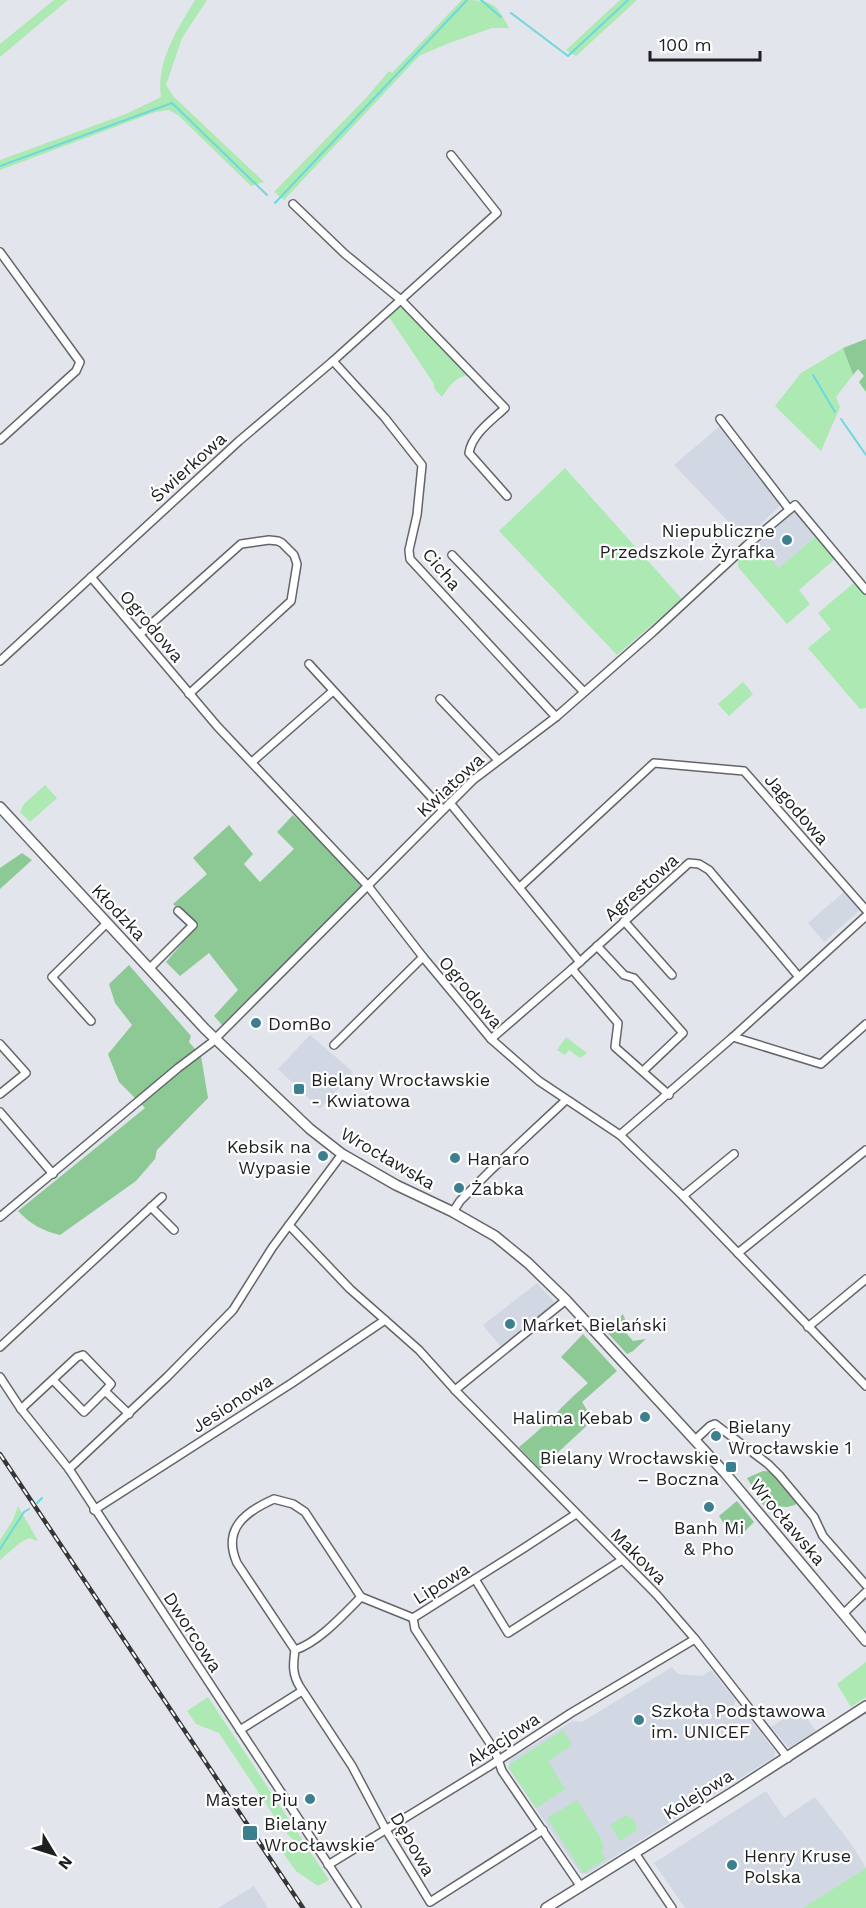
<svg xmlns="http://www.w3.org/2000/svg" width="866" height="1908" font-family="'Work Sans',sans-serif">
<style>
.built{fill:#d2d7e4}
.green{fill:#ace9b3}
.forest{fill:#8dc994}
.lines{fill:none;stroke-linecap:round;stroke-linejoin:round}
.stream{stroke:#6ed8dc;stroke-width:2}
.street-casing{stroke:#63656a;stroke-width:10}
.secondary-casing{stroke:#63656a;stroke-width:12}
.street{stroke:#fff;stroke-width:7}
.secondary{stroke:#fff;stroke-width:9}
.rail-casing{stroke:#343638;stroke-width:4.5}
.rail{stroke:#fff;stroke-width:2;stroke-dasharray:7;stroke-linecap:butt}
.poi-dot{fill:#3c808f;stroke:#fff;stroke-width:2}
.labels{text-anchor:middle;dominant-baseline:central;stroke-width:4.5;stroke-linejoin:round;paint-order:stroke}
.street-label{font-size:18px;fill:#1e1f21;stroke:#fff}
.poi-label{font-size:18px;fill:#1e1f21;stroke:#fff;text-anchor:start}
</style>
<rect width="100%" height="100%" fill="#e3e5ec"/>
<!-- built -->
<g class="built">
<polygon points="721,425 781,505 745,539 674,465"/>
<polygon points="791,513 797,513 816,536 779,568 757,543"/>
<polygon points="845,891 859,907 858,912 824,942 808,923"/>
<polygon points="310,1035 353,1072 320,1109 278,1069"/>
<polygon points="537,1283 554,1301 554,1305 501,1347 483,1325"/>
<polygon points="672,1667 678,1674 702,1676 711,1670 736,1701 732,1708 735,1711 741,1708 775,1751 774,1757 587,1874 580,1873 508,1768 510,1759 573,1721 582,1722"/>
<polygon points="800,1708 816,1731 789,1748 771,1727"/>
<polygon points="766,1791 784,1818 815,1797 852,1845 866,1868 803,1908 685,1908 654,1863"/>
<polygon points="254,1886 268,1908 218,1908"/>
</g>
<!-- green -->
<g class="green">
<polygon points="54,0 68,0 0,57 0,44"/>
<path d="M195 0H207L182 38 166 85 174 97 264 182 251 186 179 116 169 110 155 112 0 170V160L126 114 161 97C156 61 177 30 195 0Z"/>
<path d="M462 0C491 0 496 2 509 28H492L449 43 419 56 284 200 274 192 366 98 389 71 392 73Z"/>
<polygon points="620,0 637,0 576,56 566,50"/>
<path d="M399 307 406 309 470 375C456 376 449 386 442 397L434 388V384L389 317Z"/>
<polygon points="843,348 853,375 836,397 840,407 821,451 775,406 801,373"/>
<polygon points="565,468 682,599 617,655 499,531"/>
<polygon points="816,536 835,559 799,590 810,604 787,624 738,567 738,561 757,543 779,568"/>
<polygon points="855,582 866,596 866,708 860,709 808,648 831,629 818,613"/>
<polygon points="743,682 753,694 729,716 718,704"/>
<polygon points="45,785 57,798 30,822 20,812 24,804"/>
<polygon points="566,1037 587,1053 580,1058 569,1050 565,1055 557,1050"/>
<polygon points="18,1506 38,1541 29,1538 21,1542 0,1560 0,1540 13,1520"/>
<polygon points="866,1662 866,1697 851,1707 837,1684"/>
<polygon points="208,1697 329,1880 318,1886 296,1871 281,1850 294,1841 282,1828 219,1733 196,1724 187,1711"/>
<polygon points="563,1730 572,1745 548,1761 565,1789 536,1808 509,1768 510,1764"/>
<polygon points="577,1800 600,1837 604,1849 601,1852 606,1859 583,1873 547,1818"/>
<polygon points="626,1815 633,1819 637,1828 636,1831 620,1841 610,1825"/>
<polygon points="866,1868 866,1908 803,1908"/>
</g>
<!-- forest -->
<g class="forest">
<polygon points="866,339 866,392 859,382 864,376 858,369 853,375 843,348"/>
<polygon points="293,815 365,883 222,1025 214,1016 238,990 209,953 180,976 166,962 196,927 173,904 207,874 193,858 229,825 253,854 244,864 260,882 294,849 277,832"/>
<polygon points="22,853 32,860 0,889 0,868"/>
<path d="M129 965 191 1036 189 1042 201 1056 208 1098 157 1150 155 1159 136 1181 60 1235C43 1231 30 1224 18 1211L145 1108 119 1082 108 1054 132 1025 115 1003 109 984Z"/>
<polygon points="623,1314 626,1322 622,1328 633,1341 646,1339 633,1351 627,1354 606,1331"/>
<path d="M583 1334 617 1371 582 1402 593 1420 540 1469 519 1447C544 1428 564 1403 588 1383L561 1357Z"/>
<polygon points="763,1471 783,1472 801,1496 795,1505 787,1507 763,1505 747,1478"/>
<polygon points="737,1501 754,1522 739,1537 734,1531 730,1533 719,1516"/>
</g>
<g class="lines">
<!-- stream -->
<g class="stream">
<polyline points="481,0 501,17"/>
<polyline points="511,13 568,56 628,0"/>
<polyline points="0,166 172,103 267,195"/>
<polyline points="275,203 467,0"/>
<polyline points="813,375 835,412"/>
<polyline points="841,419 866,455"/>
<polyline points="37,1503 42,1498"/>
<polyline points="0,1549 24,1512 29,1509"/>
</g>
<!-- street casing -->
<g class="street-casing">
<g id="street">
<path d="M293 204 345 254 401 300 505 408C491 421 472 434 469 453L507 496"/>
<polyline points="0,252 80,362 76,371 0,440"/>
<polyline points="333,361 385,418 422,465 417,515 409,550 410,559 556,717"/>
<polyline points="720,419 789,509"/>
<polyline points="452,555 584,692"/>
<polyline points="91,577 217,726 368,886 423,957 491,1039 539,1081 620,1135 683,1196 866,1386"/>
<polyline points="140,634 241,544 269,540 278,541 282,543 294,555 297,564 291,601 189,694"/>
<polyline points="0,661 239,441 333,361 497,213 451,155"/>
<polyline points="309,664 443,810"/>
<polyline points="440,699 498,760"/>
<polyline points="252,762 333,691"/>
<polyline points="450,803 580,962"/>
<polyline points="520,887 654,763 744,771 866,910"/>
<polyline points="624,921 672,975"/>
<polyline points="597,946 624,975 634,978 683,1033 643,1071"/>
<polyline points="149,969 193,925 178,911"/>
<polyline points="572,969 618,1023 615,1047 669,1095"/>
<polyline points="91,1021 52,977 107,923"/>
<polyline points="733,1037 821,1064 866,1024"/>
<polyline points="491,1039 572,969 689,863 699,864 709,870 799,977"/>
<polyline points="0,1044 26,1073 0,1094"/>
<polyline points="334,1045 423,957"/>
<polyline points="0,1112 53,1174"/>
<polyline points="620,1135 733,1037 866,916"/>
<polyline points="342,1154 289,1225 350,1289 419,1350 455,1390 657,1595 695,1639 788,1758"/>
<polyline points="683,1196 734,1154"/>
<polyline points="151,1207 174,1230"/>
<polyline points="453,1212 460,1201 491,1170 566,1100"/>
<polyline points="0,1217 178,1068 211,1043 473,780 556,717 654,631 747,545 795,505 866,590"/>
<polyline points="738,1253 866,1150"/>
<polyline points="808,1327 866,1279"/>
<polyline points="0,1347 162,1197"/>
<polyline points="0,1377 21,1409 69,1469 357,1908"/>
<polyline points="53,1380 84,1412 105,1391"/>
<polyline points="455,1390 566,1300"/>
<polyline points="21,1409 77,1357 83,1355 111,1384 105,1391 129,1414"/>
<polyline points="695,1440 710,1426 715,1424 768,1464 779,1475 814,1517 823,1536 866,1585"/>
<polyline points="69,1469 167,1377 233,1310 272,1248 289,1225"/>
<polyline points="94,1510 292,1383 385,1320"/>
<polyline points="475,1579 508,1633 622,1560"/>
<polyline points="843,1614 866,1592"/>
<polyline points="413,1618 415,1629 495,1751 502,1771 581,1887"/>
<path d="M295 1650 237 1563C222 1529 245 1512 274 1499L293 1504 305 1512 361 1597"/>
<polyline points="240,1730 302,1691"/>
<path d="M543 1830 430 1902 386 1830 352 1766 300 1687C292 1674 293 1665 295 1650 319 1642 343 1615 361 1597L413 1618 524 1548 576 1514"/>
<polyline points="635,1853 672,1908"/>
<polyline points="328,1865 488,1767 571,1713 695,1639"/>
</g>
</g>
<!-- secondary casing -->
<g class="secondary-casing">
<g id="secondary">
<polyline points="0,807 205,1029 310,1129 342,1154 396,1185 453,1212 495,1236 528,1263 566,1300 725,1473 866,1641"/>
<polyline points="546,1908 736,1790 866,1706"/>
</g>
</g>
<!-- street -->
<use href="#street" class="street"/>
<!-- secondary -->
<use href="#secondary" class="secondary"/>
<!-- rail casing -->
<g class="rail-casing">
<polyline id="rail" points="0,1454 303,1908"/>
</g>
<!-- rail -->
<use href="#rail" class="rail"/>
</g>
<!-- markers -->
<g class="poi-dot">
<circle cx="787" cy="540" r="6"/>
<circle cx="256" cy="1023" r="6"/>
<rect x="293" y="1083" width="12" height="12" rx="3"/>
<circle cx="323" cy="1156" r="6"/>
<circle cx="455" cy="1158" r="6"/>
<circle cx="459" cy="1188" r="6"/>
<circle cx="510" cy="1324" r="6"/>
<circle cx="645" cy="1417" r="6"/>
<circle cx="716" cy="1436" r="6"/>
<rect x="725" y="1461" width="12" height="12" rx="3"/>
<circle cx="709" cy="1507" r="6"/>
<circle cx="639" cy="1720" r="6"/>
<circle cx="310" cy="1799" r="6"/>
<rect x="242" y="1825" width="16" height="16" rx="3"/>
<circle cx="732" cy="1865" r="6"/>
</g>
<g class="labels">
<!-- street labels -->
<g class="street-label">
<text transform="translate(188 467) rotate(-42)">Świerkowa</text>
<text transform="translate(442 569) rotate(50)">Cicha</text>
<text transform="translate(152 626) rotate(50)">Ogrodowa</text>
<text transform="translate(450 785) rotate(-43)">Kwiatowa</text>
<text transform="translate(797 809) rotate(49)">Jagodowa</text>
<text transform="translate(641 887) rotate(-41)">Agrestowa</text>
<text transform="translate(119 912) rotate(47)">Kłodzka</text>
<text transform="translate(471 992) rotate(50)">Ogrodowa</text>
<text transform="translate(388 1158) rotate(30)">Wrocławska</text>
<text transform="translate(232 1403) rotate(-33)">Jesionowa</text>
<text transform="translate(788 1522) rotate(50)">Wrocławska</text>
<text transform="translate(639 1556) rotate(45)">Makowa</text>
<text transform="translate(441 1583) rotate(-32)">Lipowa</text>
<text transform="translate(193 1632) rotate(57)">Dworcowa</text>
<text transform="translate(503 1739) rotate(-33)">Akacjowa</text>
<text transform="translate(698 1794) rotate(-32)">Kolejowa</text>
<text transform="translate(413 1844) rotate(60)">Dębowa</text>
</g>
<!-- poi labels -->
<g class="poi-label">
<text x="775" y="530" text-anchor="end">Niepubliczne<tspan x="775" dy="21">Przedszkole Żyrafka</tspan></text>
<text x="268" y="1023">DomBo</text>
<text x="311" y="1079">Bielany Wrocławskie<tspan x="311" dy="21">- Kwiatowa</tspan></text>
<text x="311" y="1146" text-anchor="end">Kebsik na<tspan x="311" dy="21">Wypasie</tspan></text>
<text x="467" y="1158">Hanaro</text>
<text x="471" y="1188">Żabka</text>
<text x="522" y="1324">Market Bielański</text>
<text x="633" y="1417" text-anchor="end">Halima Kebab</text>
<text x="728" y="1426">Bielany<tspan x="728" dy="21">Wrocławskie 1</tspan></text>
<text x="719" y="1457" text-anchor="end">Bielany Wrocławskie<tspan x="719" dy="21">– Boczna</tspan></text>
<text x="709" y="1527" text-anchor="middle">Banh Mi<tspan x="709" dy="21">&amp; Pho</tspan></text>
<text x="651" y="1710">Szkoła Podstawowa<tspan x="651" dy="21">im. UNICEF</tspan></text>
<text x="298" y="1799" text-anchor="end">Master Piu</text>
<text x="264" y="1823">Bielany<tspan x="264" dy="21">Wrocławskie</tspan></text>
<text x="744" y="1855">Henry Kruse<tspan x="744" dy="21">Polska</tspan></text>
</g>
</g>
<!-- north arrow -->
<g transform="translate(54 1854) rotate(128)" stroke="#ffffff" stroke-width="4.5" paint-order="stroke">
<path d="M0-4.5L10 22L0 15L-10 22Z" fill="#1e1f21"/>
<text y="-9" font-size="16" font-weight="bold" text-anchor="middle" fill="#1e1f21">N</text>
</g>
<!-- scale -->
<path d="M650 51v9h110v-9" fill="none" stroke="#1e1f21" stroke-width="3"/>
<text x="659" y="51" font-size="18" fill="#1e1f21" stroke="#ffffff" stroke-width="4.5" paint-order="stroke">100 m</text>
</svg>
